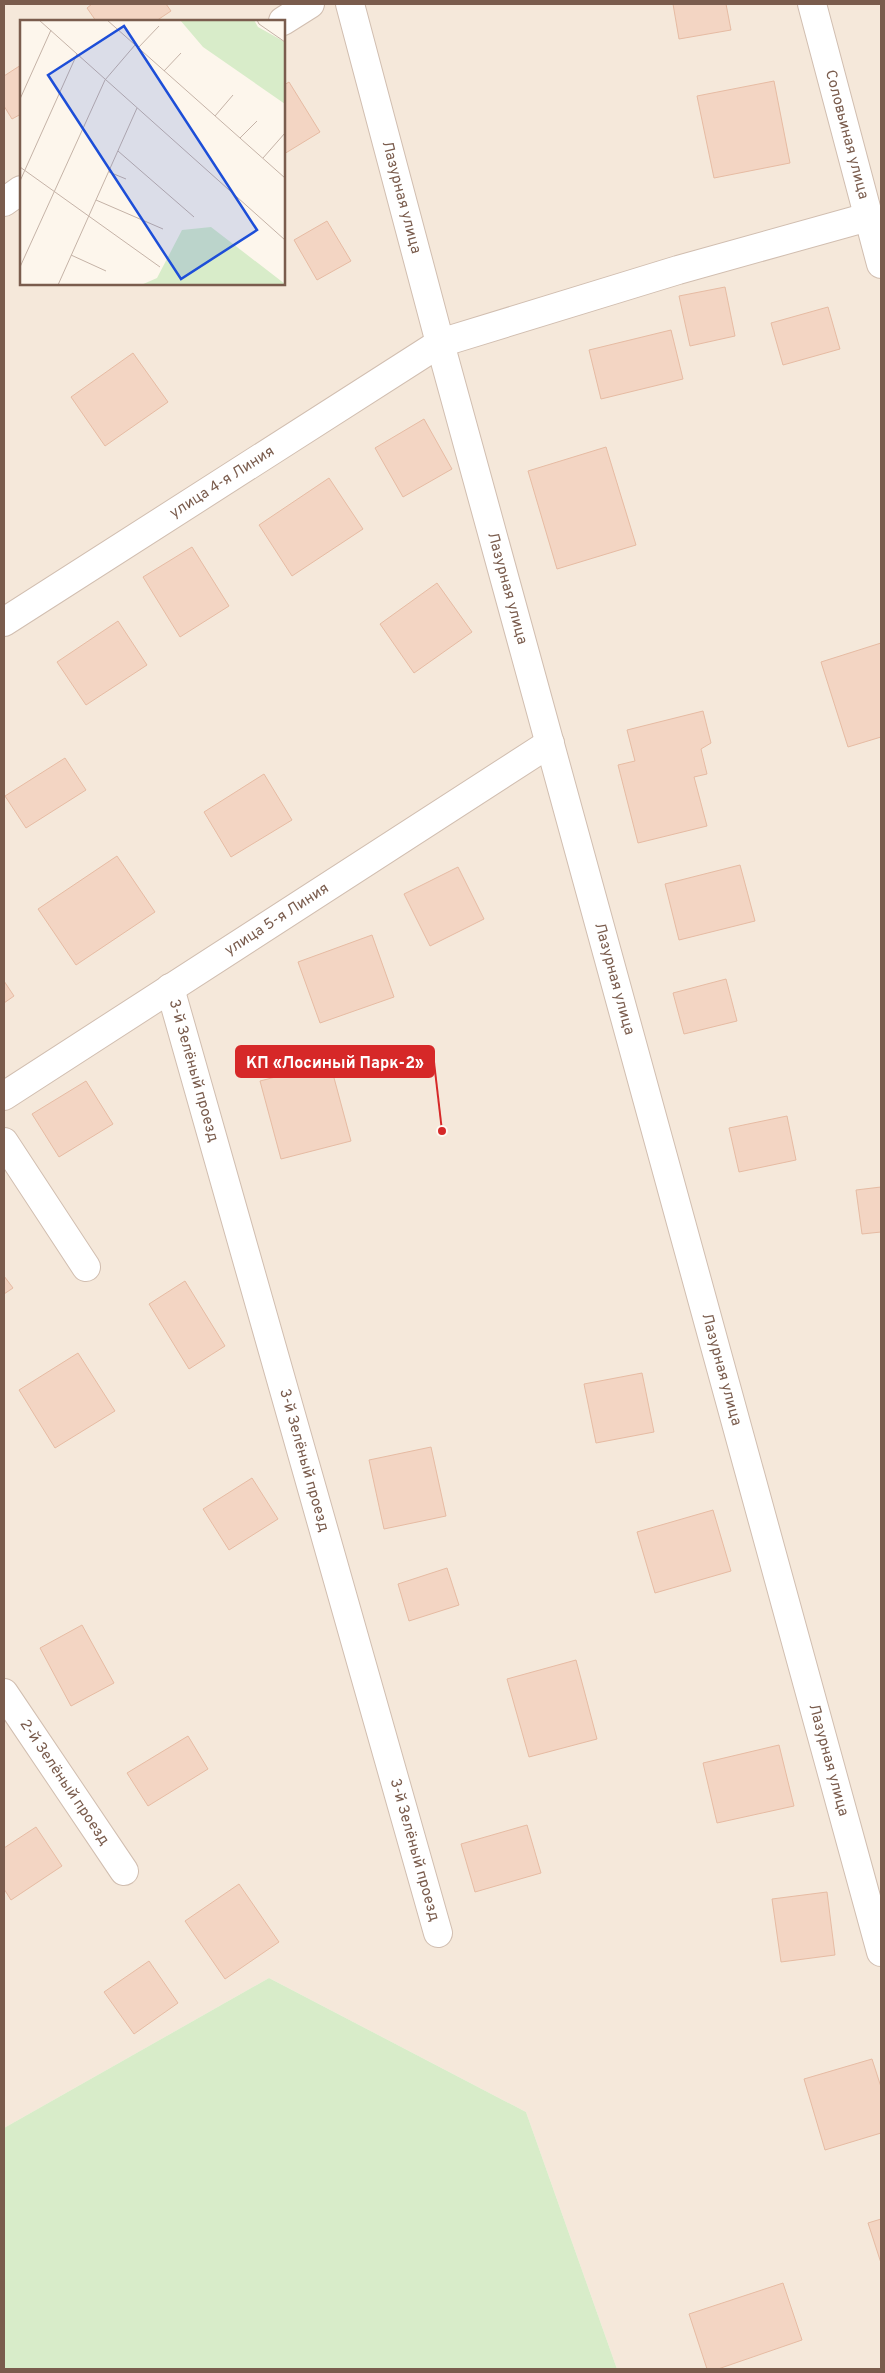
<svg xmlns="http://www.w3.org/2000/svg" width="885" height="2373" font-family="Overpass,sans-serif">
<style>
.residential{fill:#f5e8da;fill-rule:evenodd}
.green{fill:#d8ecc9}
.building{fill:#f3d5c3;stroke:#e6bba3}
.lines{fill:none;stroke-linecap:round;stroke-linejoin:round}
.minor-casing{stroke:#d1beb0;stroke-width:30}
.minor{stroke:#fff;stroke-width:28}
.labels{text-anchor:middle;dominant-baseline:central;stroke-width:5;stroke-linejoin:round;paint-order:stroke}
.street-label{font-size:15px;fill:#7a5c4d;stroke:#fffaf3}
.inset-road{fill:none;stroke:#c5b3a7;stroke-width:1}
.view{fill:#1d4ed8;fill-opacity:0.15;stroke:#1d4ed8;stroke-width:2.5}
.inset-edge{fill:none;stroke:#7a5c4d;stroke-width:2.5}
.leader{fill:none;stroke:#d62828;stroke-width:2}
.callout-dot{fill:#d62828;stroke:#fffaf3;stroke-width:2}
.callout{fill:#d62828;stroke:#d62828;stroke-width:2}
.callout-label{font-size:16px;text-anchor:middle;font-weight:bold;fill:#fff}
</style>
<rect width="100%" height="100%" fill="#fdf6ec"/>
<!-- residential -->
<path class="residential" d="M4 4H881V2369H617L526 2112 269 1978 4 2128ZM21 21H284V284H21Z"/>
<!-- green -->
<polygon class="green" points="269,1978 526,2112 617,2369 4,2369 4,2128"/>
<!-- building -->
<g class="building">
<polygon points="92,4 166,4 171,11 156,21 96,21 87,8"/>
<polygon points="673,4 726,4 731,30 679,39"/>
<polygon points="21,65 21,114 12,119 4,106 4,76"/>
<polygon points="774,81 790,163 714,178 697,96"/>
<polygon points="289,82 320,132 284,154 284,85"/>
<polygon points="327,221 351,261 317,280 294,240"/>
<polygon points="725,287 735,336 690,346 679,296"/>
<polygon points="828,307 840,349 783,365 771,323"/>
<polygon points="671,330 683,379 601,399 589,350"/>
<polygon points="133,353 168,402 105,446 71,397"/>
<polygon points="424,419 452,469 403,497 375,448"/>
<polygon points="606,447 636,545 557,569 528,471"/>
<polygon points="329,478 363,529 292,576 259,525"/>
<polygon points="192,547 229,606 180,637 143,577"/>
<polygon points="437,583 472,632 414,673 380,624"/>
<polygon points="118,621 147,665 86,705 57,662"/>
<polygon points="881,643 881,737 848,747 821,662"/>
<polygon points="703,711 711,743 701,749 707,774 694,777 707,826 638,843 618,765 635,761 627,730"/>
<polygon points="65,758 86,790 26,828 5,796"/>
<polygon points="264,774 292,820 231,857 204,812"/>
<polygon points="117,856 155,912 76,965 38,909"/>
<polygon points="740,865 755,921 679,940 665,884"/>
<polygon points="458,867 484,919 430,946 404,894"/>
<polygon points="372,935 394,997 320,1023 298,962"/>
<polygon points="726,979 737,1021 684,1034 673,993"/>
<polygon points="4,981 14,996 4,1003"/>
<polygon points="330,1063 351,1141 281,1159 260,1081"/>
<polygon points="86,1081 113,1124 59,1157 32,1114"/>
<polygon points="787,1116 796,1160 739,1172 729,1128"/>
<polygon points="881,1187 881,1232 862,1234 856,1190"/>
<polygon points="4,1276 13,1288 4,1294"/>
<polygon points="185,1281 225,1346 189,1369 149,1304"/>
<polygon points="78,1353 115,1411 55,1448 19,1390"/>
<polygon points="642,1373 654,1432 596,1443 584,1384"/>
<polygon points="431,1447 446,1516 384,1529 369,1460"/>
<polygon points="252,1478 278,1519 229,1550 203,1509"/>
<polygon points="713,1510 731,1571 655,1593 637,1532"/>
<polygon points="447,1568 459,1605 409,1621 398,1584"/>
<polygon points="82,1625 114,1683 71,1706 40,1648"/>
<polygon points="576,1660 597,1739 529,1757 507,1679"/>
<polygon points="188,1736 208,1769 148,1806 127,1773"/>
<polygon points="779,1745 794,1806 717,1823 703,1763"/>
<polygon points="527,1825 541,1873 475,1892 461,1844"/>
<polygon points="36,1827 62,1866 11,1900 4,1889 4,1848"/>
<polygon points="239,1884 279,1942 225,1979 185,1921"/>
<polygon points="827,1892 835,1955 781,1962 772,1899"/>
<polygon points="149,1961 178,2003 134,2034 104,1992"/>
<polygon points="872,2059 881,2087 881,2133 825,2150 804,2079"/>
<polygon points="881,2219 881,2263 868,2223"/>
<polygon points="783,2283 802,2340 718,2369 707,2369 689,2314"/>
</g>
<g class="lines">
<!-- minor casing -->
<g class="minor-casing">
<g id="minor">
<path id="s1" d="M350 4 440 343 881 1952"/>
<path id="s2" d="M812 4 881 264"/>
<polyline points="283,21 310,4"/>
<polyline points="4,202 21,190"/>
<path id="s3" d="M4 622 440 343 678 270 868 217"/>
<path id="s4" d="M170 988 438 1933"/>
<path id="s5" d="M4 1096 550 743"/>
<polyline points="4,1142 86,1267"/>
<path id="s6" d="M4 1693 124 1871"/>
</g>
</g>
<!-- minor -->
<use href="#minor" class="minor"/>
</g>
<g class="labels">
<!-- street labels -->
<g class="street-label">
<text stroke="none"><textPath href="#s2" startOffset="135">Соловьиная улица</textPath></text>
<text stroke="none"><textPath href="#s1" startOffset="200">Лазурная улица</textPath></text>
<text stroke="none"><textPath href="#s3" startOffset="259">улица 4-я Линия</textPath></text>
<text stroke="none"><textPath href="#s1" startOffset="605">Лазурная улица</textPath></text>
<text stroke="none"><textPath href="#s5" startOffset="325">улица 5-я Линия</textPath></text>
<text stroke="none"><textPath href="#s1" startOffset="1010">Лазурная улица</textPath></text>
<text stroke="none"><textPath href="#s4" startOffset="86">3-й Зелёный проезд</textPath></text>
<text stroke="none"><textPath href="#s1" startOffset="1415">Лазурная улица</textPath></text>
<text stroke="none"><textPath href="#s4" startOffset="491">3-й Зелёный проезд</textPath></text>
<text stroke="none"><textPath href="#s1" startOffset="1820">Лазурная улица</textPath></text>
<text stroke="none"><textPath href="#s6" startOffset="108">2-й Зелёный проезд</textPath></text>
<text stroke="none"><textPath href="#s4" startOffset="896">3-й Зелёный проезд</textPath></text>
</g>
</g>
<!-- overview -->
<g transform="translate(20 20)">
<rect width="265" height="265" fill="#fdf6ec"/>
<path d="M160 0H234L238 7 265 22V84L183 27ZM191 207 265 264V265H121L137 258 162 210Z" fill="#d8ecc9"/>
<path class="inset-road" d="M19 0 265 220M87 0 265 158M237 0 239 4 265 22M118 28 139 6M144 51 161 33M0 79 31 10M195 96 213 75M220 118 237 101M98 131 174 197M243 138 265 113M0 147 140 247M89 152 106 159M0 161 57 34M76 180 143 209M51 235 86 251M0 247 85 60 115 25M38 265 117 88"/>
<path class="view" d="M104 6 237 210 161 259 28 55Z"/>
<rect width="265" height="265" class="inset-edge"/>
</g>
<!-- callouts -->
<path class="leader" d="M442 1131L434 1062"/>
<circle class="callout-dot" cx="442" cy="1131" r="5"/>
<rect class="callout" x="236" y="1046" width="198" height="31" rx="5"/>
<g class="callout-label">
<text x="335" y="1068">КП «Лосиный Парк-2»</text>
</g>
<!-- border -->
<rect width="885" height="2373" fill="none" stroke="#7a5c4d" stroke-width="10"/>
</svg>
